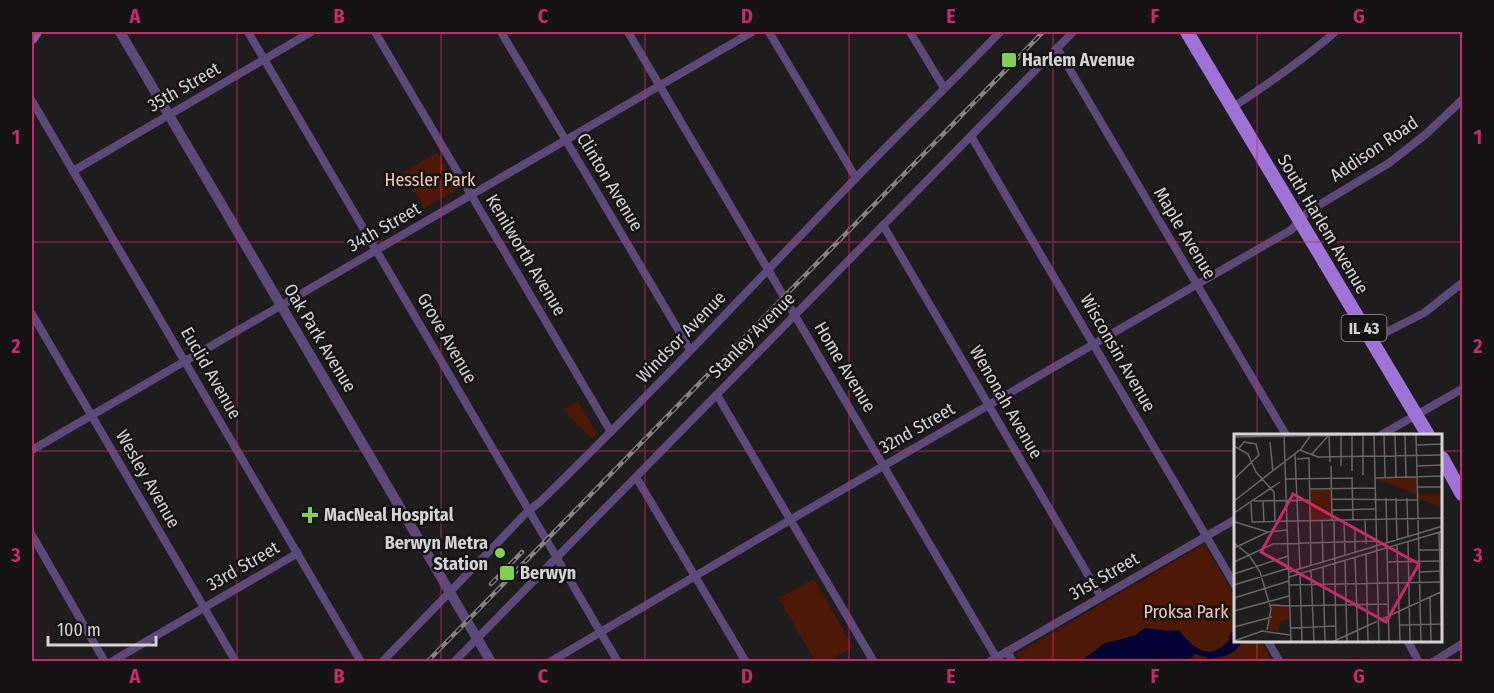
<svg xmlns="http://www.w3.org/2000/svg" width="1494" height="693" font-family="'Fira Sans Condensed',sans-serif">
<style>
.green{fill:#4d1806}
.water{fill:#040234}
.lines{fill:none;stroke-linecap:round;stroke-linejoin:round}
.minor{stroke:#5d4979;stroke-width:8}
.tertiary{stroke:#5d4979;stroke-width:10}
.secondary{stroke:#8260ae;stroke-width:12}
.primary{stroke:#9e72d7;stroke-width:14}
.rail-casing{stroke:#858384;stroke-width:4.5}
.rail{stroke:#161315;stroke-width:2;stroke-dasharray:7;stroke-linecap:butt}
.grid{fill:none;stroke:#c42b67;stroke-width:1.5;stroke-opacity:0.55}
.poi-dot{fill:#81d050;stroke:#161315;stroke-width:2}
.labels{text-anchor:middle;dominant-baseline:central;stroke-width:5;stroke-linejoin:round;paint-order:stroke}
.shield{fill:#161315;stroke:#9b999a;stroke-width:1.5}
.shield-label{font-size:16px;font-weight:bold;fill:#d4d2d3}
.poi-label{font-size:18px;font-weight:bold;fill:#d4d2d3;stroke:#161315;text-anchor:start}
.street-label{font-size:18px;fill:#d4d2d3;stroke:#161315}
.park-label{font-size:18px;fill:#f7c7b7;stroke:#161315}
.inset-road{fill:none;stroke:#676566;stroke-width:1.5}
.view{fill:#c42b67;fill-opacity:0.15;stroke:#c42b67;stroke-width:3}
.inset-edge{fill:none;stroke:#d4d2d3;stroke-width:3}
.neatline{fill:none;stroke:#c42b67;stroke-width:2}
.grid-label{font-size:20px;text-anchor:middle;font-weight:bold;fill:#c42b67}
</style>
<rect width="100%" height="100%" fill="#1f1c1e"/>
<!-- green -->
<g class="green">
<polygon points="437,153 458,189 424,208 404,172"/>
<polygon points="578,401 596,432 592,439 563,410"/>
<polygon points="1204,544 1236,598 1236,640 1261,641 1273,661 1021,662 1016,654"/>
<polygon points="814,579 853,647 828,661 815,661 779,598"/>
</g>
<!-- water -->
<path class="water" d="M1145 628 1169 631 1179 630C1193 649 1210 663 1230 639L1229 637 1232 632H1236V640L1242 641C1235 656 1222 657 1207 659L1206 657 1195 654 1188 661H1081L1105 643 1119 640 1136 635Z"/>
<g class="lines">
<!-- minor -->
<g class="minor">
<polyline points="248,32 618,662"/>
<polyline points="375,32 611,432"/>
<polyline points="501,32 595,189 690,350"/>
<polyline points="628,32 996,657"/>
<polyline points="769,32 856,178"/>
<polyline points="910,32 944,88"/>
<polyline points="1057,48 1286,435"/>
<polyline points="32,101 361,662"/>
<path d="M1233 107C1268 84 1303 60 1335 32"/>
<polyline points="971,136 1236,587"/>
<polyline points="73,171 311,32"/>
<polyline points="883,225 1101,597"/>
<polyline points="32,314 236,662"/>
<polyline points="1371,340 1424,313 1462,283"/>
<polyline points="717,395 874,662"/>
<polyline points="1381,435 1462,389"/>
<polyline points="32,450 752,32"/>
<polyline points="636,477 746,662"/>
<polyline points="32,535 105,662"/>
<polyline points="1267,640 1280,662"/>
<polyline points="1407,640 1419,662"/>
<polyline points="1007,651 1013,662"/>
<polyline points="111,662 298,553"/>
<path d="M382 662 529 510 541 501C649 396 752 286 856 178 904 128 953 81 1000 32"/>
<polyline points="454,662 1073,32"/>
<polyline points="550,662 790,520 1291,230 1309,211 1389,163 1426,134 1462,100"/>
<polyline points="989,662 1236,519"/>
<polyline points="1433,662 1462,644"/>
</g>
<!-- tertiary -->
<polyline class="tertiary" points="120,32 491,662"/>
<!-- secondary -->
<polyline class="secondary" points="32,38 36,32"/>
<!-- primary -->
<g class="primary">
<polyline points="1187,32 1428,435"/>
<polyline points="1442,458 1462,494"/>
</g>
<!-- rail casing -->
<g class="rail-casing">
<g id="rail">
<polyline points="491,584 522,552"/>
<polyline points="427,662 1043,32"/>
</g>
</g>
<!-- rail -->
<use href="#rail" class="rail"/>
</g>
<!-- grid -->
<path class="grid" d="M237 32V662M441 32V662M645 32V662M849 32V662M1053 32V662M1257 32V435M32 242H1462M32 451H1236M1442 451H1462M1257 640V662"/>
<!-- markers -->
<g class="poi-dot">
<rect x="1001" y="52" width="16" height="16" rx="3"/>
<path d="M307 506h6v6h6v6h-6v6h-6v-6h-6v-6h6z"/>
<circle cx="500" cy="553" r="6"/>
<rect x="499" y="565" width="16" height="16" rx="3"/>
</g>
<g class="labels">
<!-- shield labels -->
<rect class="shield" x="1341.5" y="315" width="45" height="26" rx="4.5"/>
<g class="shield-label">
<text x="1364" y="328">IL 43</text>
</g>
<!-- poi labels -->
<g class="poi-label">
<text x="1022" y="60">Harlem Avenue</text>
<text x="324" y="515">MacNeal Hospital</text>
<text x="488" y="543" text-anchor="end">Berwyn Metra<tspan x="488" dy="21">Station</tspan></text>
<text x="520" y="573">Berwyn</text>
</g>
<!-- street labels -->
<g class="street-label">
<text transform="translate(184 87) rotate(-30)">35th Street</text>
<text transform="translate(1374 149) rotate(-34)">Addison Road</text>
<text transform="translate(610 182) rotate(59)">Clinton Avenue</text>
<text transform="translate(1323 224) rotate(59)">South Harlem Avenue</text>
<text transform="translate(384 227) rotate(-30)">34th Street</text>
<text transform="translate(1185 233) rotate(59)">Maple Avenue</text>
<text transform="translate(526 255) rotate(59)">Kenilworth Avenue</text>
<text transform="translate(752 335) rotate(-45)">Stanley Avenue</text>
<text transform="translate(681 337) rotate(-46)">Windsor Avenue</text>
<text transform="translate(320 338) rotate(59)">Oak Park Avenue</text>
<text transform="translate(447 338) rotate(60)">Grove Avenue</text>
<text transform="translate(1118 353) rotate(60)">Wisconsin Avenue</text>
<text transform="translate(845 367) rotate(59)">Home Avenue</text>
<text transform="translate(211 373) rotate(60)">Euclid Avenue</text>
<text transform="translate(1006 402) rotate(60)">Wenonah Avenue</text>
<text transform="translate(917 428) rotate(-30)">32nd Street</text>
<text transform="translate(148 479) rotate(60)">Wesley Avenue</text>
<text transform="translate(243 566) rotate(-30)">33rd Street</text>
<text transform="translate(1104 576) rotate(-30)">31st Street</text>
</g>
<!-- park labels -->
<g class="park-label">
<text x="430" y="180">Hessler Park</text>
<text x="1186" y="612">Proksa Park</text>
</g>
</g>
<!-- overview -->
<g transform="translate(1234 434)">
<rect width="208" height="208" fill="#1f1c1e"/>
<path d="M182 44V60L142 45ZM97 55 98 86H77L76 56ZM184 60H208V73L184 64ZM38 172H54L55 185 46 188 45 198 35 195Z" fill="#4d1806"/>
<path class="inset-road" d="M50 0 57 208M95 0 96 28M107 0V32M129 0V41M140 0 145 208M150 0 151 43M161 0 162 43M171 0 172 43M182 0 187 208M118 1V37M0 3 181 0M36 8 39 38M182 11 209 10M0 12 14 20 22 38 40 58 41 87M66 16 84 23 209 21M61 20 66 135M77 21 94 2M63 25 75 24 77 131M97 32 98 87M183 32 209 31M118 43 119 86M141 44 209 42M0 45 25 21 22 10 10 8 5 14M52 45 118 44M183 53H209M76 55 141 54M152 64 153 109M162 64 163 106M173 64 174 103M98 65 184 66M0 67 67 15 77 1M20 67 76 66M29 67 30 88M17 69 18 88 209 84M98 76 141 75M0 79 46 48M100 86 102 208M110 86 111 122M131 86 132 110M88 87 89 128M1 88 34 98M121 93V118M205 98 208 208M174 108 176 208M0 109 15 121 26 138 37 175 33 196M163 111 166 208M0 114 34 98 53 96M153 114 155 208M185 116H209M132 119 134 208M121 123 124 208M111 126 113 208M0 128 39 110 142 107M153 128 208 127M89 133 91 208M77 137 80 208M55 138 209 92M185 138 209 137M0 140 54 122M66 140 68 208M55 143 209 97M0 151 55 134M55 151 209 148M196 162 197 208M0 164 55 147M37 171 56 172M56 172 154 170M0 177 55 162M165 191 209 190M0 193 38 183M56 194 102 192M0 207 28 197 56 201M98 208 209 157"/>
<path class="view" d="M59 60 185 130 152 188 27 118Z"/>
<rect width="208" height="208" class="inset-edge"/>
</g>
<!-- border -->
<rect width="1494" height="693" fill="none" stroke="#161315" stroke-width="66"/>
<!-- scale -->
<path d="M48 636v9h108v-9" fill="none" stroke="#d4d2d3" stroke-width="3"/>
<text x="57" y="636" font-size="18" fill="#d4d2d3" stroke="#161315" stroke-width="4.5" paint-order="stroke">100 m</text>
<rect x="33" y="33" width="1428" height="627" class="neatline"/>
<g class="grid-label">
<text x="135" y="23">A</text>
<text x="339" y="23">B</text>
<text x="543" y="23">C</text>
<text x="747" y="23">D</text>
<text x="951" y="23">E</text>
<text x="1155" y="23">F</text>
<text x="1359" y="23">G</text>
<text x="16" y="144">1</text>
<text x="1478" y="144">1</text>
<text x="16" y="353">2</text>
<text x="1478" y="353">2</text>
<text x="16" y="562">3</text>
<text x="1478" y="562">3</text>
<text x="135" y="683">A</text>
<text x="339" y="683">B</text>
<text x="543" y="683">C</text>
<text x="747" y="683">D</text>
<text x="951" y="683">E</text>
<text x="1155" y="683">F</text>
<text x="1359" y="683">G</text>
</g>
</svg>
